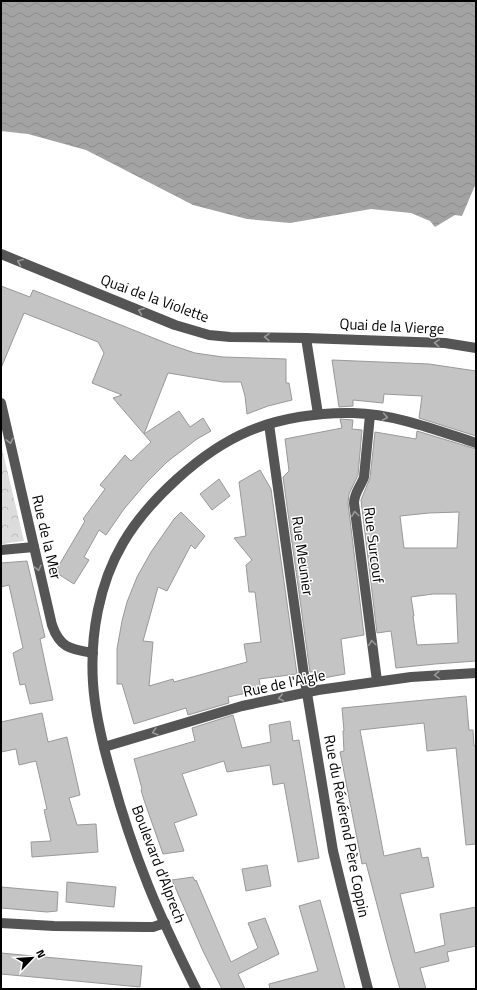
<svg xmlns="http://www.w3.org/2000/svg" width="477" height="990" font-family="'Titillium Web',sans-serif">
<style>
.park{fill:url(#park-crowns)}
.water{fill:url(#water-waves)}
.building{fill:#c4c4c4;stroke:#999;fill-rule:evenodd}
.lines{fill:none;stroke-linecap:round;stroke-linejoin:round}
.minor{stroke:#555;stroke-width:10}
.oneway{stroke:#999}
.labels{text-anchor:middle;dominant-baseline:central;stroke-width:3;stroke-linejoin:round;paint-order:stroke}
.street-label{font-size:15px;fill:#000;stroke:#fff}
</style>
<defs>
<pattern id="park-crowns" width="20" height="18" patternUnits="userSpaceOnUse"><rect width="20" height="18" fill="#dcdcdc"/><path d="M2 6a3 3 0 1 1 6 0M12 15a3 3 0 1 1 6 0" fill="none" stroke="#bbb"/></pattern>
<pattern id="water-waves" width="16" height="10" patternUnits="userSpaceOnUse"><rect width="16" height="10" fill="#a3a3a3"/><path d="M0 5q4-4 8 0t8 0" fill="none" stroke="#8b8b8b"/></pattern>
</defs>
<rect width="100%" height="100%" fill="#fff"/>
<!-- park -->
<polygon class="park" points="1,444 24,541 1,544"/>
<!-- water -->
<polygon class="water" points="1,1 476,1 476,183 462,216 455,215 435,227 430,221 411,213 371,209 290,223 247,219 193,205 86,150 28,134 1,131"/>
<!-- building -->
<g class="building">
<polygon points="1,286 30,297 33,290 171,345 195,353 223,357 286,359 286,383 289,383 292,400 268,406 247,414 245,396 241,382 223,382 168,373 144,434 113,398 122,395 92,383 104,353 98,342 24,313 1,368"/>
<polygon points="332,360 429,364 476,371 476,436 419,418 422,396 384,394 383,403 353,400 353,406 339,407"/>
<polygon points="179,411 190,427 203,418 211,431 197,439 167,462 147,482 124,509 106,535 99,530 84,557 89,560 74,584 55,572 85,521 83,519 105,489 100,485 125,455 131,461 151,442 144,434"/>
<polygon points="340,419 353,420 352,429 362,430 358,475 349,494 348,503 364,635 341,639 345,674 318,679 317,671 310,672 283,477 289,471 285,439 342,428"/>
<path d="M417 431 476 449V661L435 664 396 668 391 631 377 633 361 500 370 478 375 432 416 439ZM459 512 457 548H404L400 516 429 513ZM433 594H456L458 643 417 645 413 616H414L411 597Z"/>
<polygon points="260,470 271,489 297,674 259,679 261,690 228,697 229,703 188,715 186,708 134,724 122,684 117,684 117,649 122,621 127,602 137,577 151,552 174,519 181,512 205,536 195,549 191,545 167,591 158,587 143,641 153,642 149,686 173,679 174,682 247,662 244,644 261,642 255,592 249,592 246,565 252,560 234,538 246,536 239,482"/>
<polygon points="219,479 230,496 212,510 200,494"/>
<polygon points="27,561 45,637 40,639 53,700 30,704 25,684 20,685 13,653 23,648 9,585 1,587 1,563"/>
<polygon points="466,696 469,730 473,730 474,746 476,746 476,844 466,845 456,748 427,751 424,723 360,730 384,856 420,848 422,858 428,857 434,887 400,894 415,953 445,945 440,914 476,907 476,946 447,952 449,961 420,968 426,989 400,989 391,958 366,863 362,864 340,752 344,751 343,731 344,731 342,708"/>
<polygon points="42,713 48,742 67,737 80,795 69,798 77,825 96,824 98,852 32,857 31,842 51,841 44,810 47,809 36,761 19,765 16,749 1,752 1,722"/>
<polygon points="233,715 242,748 271,742 269,725 290,721 293,741 299,740 319,858 298,862 284,783 273,785 270,765 227,772 224,761 182,774 197,815 174,823 184,851 163,854 144,800 141,790 142,789 134,759 195,741 192,728"/>
<polygon points="267,865 271,886 246,891 242,869"/>
<polygon points="193,877 195,881 196,880 231,962 258,948 248,923 265,918 279,954 238,974 245,989 222,989 203,951 172,880"/>
<polygon points="67,882 116,887 114,907 66,902"/>
<polygon points="1,887 58,892 57,911 47,912 1,908"/>
<polygon points="320,900 345,989 270,989 269,984 318,971 299,906"/>
<polygon points="1,953 142,966 140,987 1,974"/>
</g>
<g class="lines">
<!-- minor -->
<g class="minor">
<polyline points="1,254 175,325 209,335 230,337 306,338 416,342 445,343 476,348"/>
<polyline points="306,338 318,414"/>
<path d="M1 403 52 625C60 648 70 649 93 653"/>
<path d="M370 415 364 477C361 486 354 493 354 503L377 681"/>
<polyline points="269,424 304,675 323,790 333,851 342,888 368,989"/>
<polyline points="1,550 34,547"/>
<polyline points="104,747 215,714 242,706 318,690 411,677 476,673"/>
<polyline points="1,923 54,926 146,927 153,927 165,923"/>
<path d="M196 989C179 955 162 920 148 885 134 850 122 814 112 777 103 746 95 715 93 683 90 635 99 584 123 543 137 519 156 498 177 479 198 460 223 442 249 431 280 418 320 412 353 413 395 414 436 430 476 443"/>
</g>
</g>
<!-- one-way arrows -->
<defs><path id="oneway-chevron" d="M-2-3.5L2.5 0L-2 3.5" fill="none" stroke-width="1.6" stroke-linecap="round" stroke-linejoin="round"/></defs>
<g class="oneway">
<use href="#oneway-chevron" transform="translate(20 262) rotate(-158)"/>
<use href="#oneway-chevron" transform="translate(141 311) rotate(-158)"/>
<use href="#oneway-chevron" transform="translate(267 337) rotate(-179)"/>
<use href="#oneway-chevron" transform="translate(437 343) rotate(-177)"/>
<use href="#oneway-chevron" transform="translate(385 417) rotate(10)"/>
<use href="#oneway-chevron" transform="translate(10 441) rotate(77)"/>
<use href="#oneway-chevron" transform="translate(355 514) rotate(-97)"/>
<use href="#oneway-chevron" transform="translate(38 568) rotate(77)"/>
<use href="#oneway-chevron" transform="translate(372 643) rotate(-97)"/>
<use href="#oneway-chevron" transform="translate(437 675) rotate(177)"/>
<use href="#oneway-chevron" transform="translate(281 698) rotate(168)"/>
<use href="#oneway-chevron" transform="translate(155 732) rotate(163)"/>
</g>
<g class="labels">
<!-- street labels -->
<g class="street-label">
<text transform="translate(155 298) rotate(20)">Quai de la Violette</text>
<text transform="translate(392 326) rotate(3)">Quai de la Vierge</text>
<text transform="translate(47 537) rotate(77)">Rue de la Mer</text>
<text transform="translate(374 545) rotate(83)">Rue Surcouf</text>
<text transform="translate(303 556) rotate(82)">Rue Meunier</text>
<text transform="translate(284 683) rotate(-12)">Rue de l'Aigle</text>
<text transform="translate(347 826) rotate(79)">Rue du Révérend Père Coppin</text>
<text transform="translate(159 864) rotate(69)">Boulevard d'Alprech</text>
</g>
</g>
<!-- border -->
<rect width="477" height="990" fill="none" stroke="#000000" stroke-width="4"/>
<!-- north arrow -->
<g transform="translate(32 958) rotate(65)" stroke="#ffffff" stroke-width="3" paint-order="stroke">
<path d="M0-3L7 15L0 10L-7 15Z" fill="#000000"/>
<text y="-6" font-size="11" font-weight="bold" text-anchor="middle" fill="#000000">N</text>
</g>
</svg>
